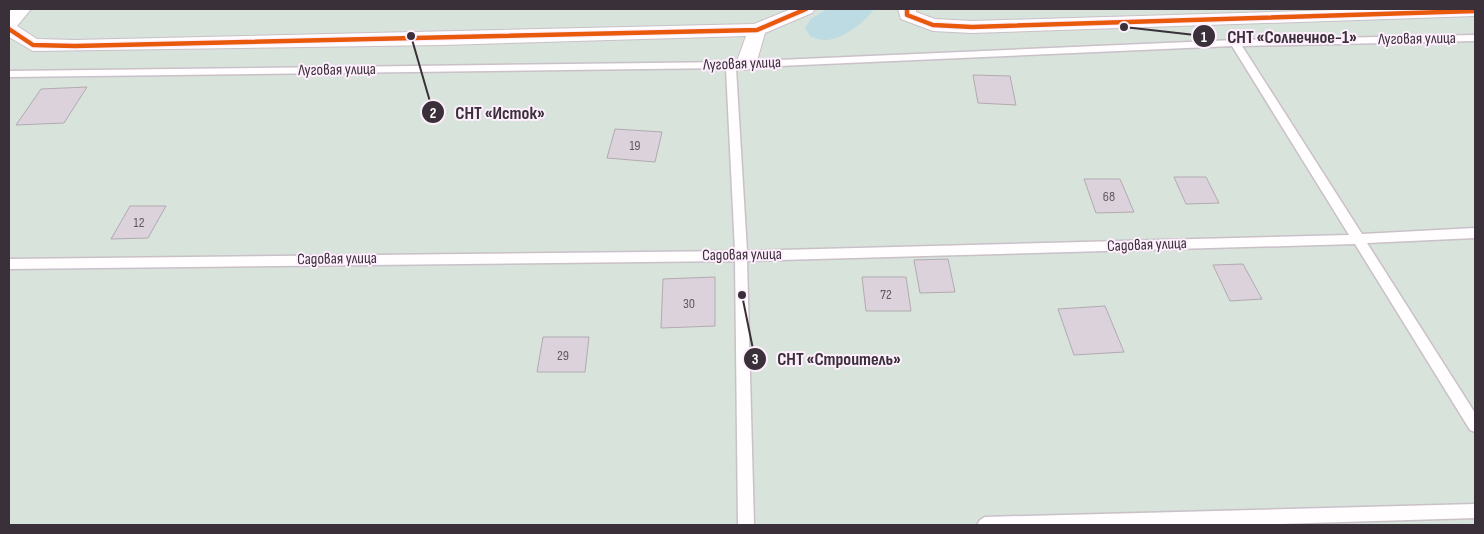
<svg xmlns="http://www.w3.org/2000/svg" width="1484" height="534" font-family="'Sofia Sans Condensed',sans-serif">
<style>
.green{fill:#d7e3db}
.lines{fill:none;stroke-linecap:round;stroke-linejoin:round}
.river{fill:#bcdbe2;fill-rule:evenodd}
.building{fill:#dcd2db;stroke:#b3aab1}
.service-casing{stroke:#cac0c8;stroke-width:3}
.minor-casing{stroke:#cac0c8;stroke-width:2}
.service{fill:#fffdfe;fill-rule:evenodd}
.minor{fill:#fffdfe;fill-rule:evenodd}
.cycleway-casing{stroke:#ffeffe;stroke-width:7}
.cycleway{stroke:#e8590c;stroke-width:4.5}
.labels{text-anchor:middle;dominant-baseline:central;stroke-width:4;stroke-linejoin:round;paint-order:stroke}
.number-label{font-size:14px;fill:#625862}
.street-label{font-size:16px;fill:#3a3039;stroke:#ffeffe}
.leader{fill:none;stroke:#3a3039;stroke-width:2}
.callout-dot{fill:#3a3039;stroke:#ffeffe;stroke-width:2}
.mark-label{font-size:15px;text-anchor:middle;font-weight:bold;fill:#fff}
.callout-label{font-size:18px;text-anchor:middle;font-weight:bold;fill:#3a3039;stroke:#ffeffe;stroke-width:4;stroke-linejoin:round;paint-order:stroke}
</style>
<rect width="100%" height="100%" fill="#fcf2fa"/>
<!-- green -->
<rect class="green" x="9" y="9" width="1466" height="516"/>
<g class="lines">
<!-- river -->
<path class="river" d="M827 9H874C864 23 844 38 827 40 822 41 816 38 811 37L805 28 811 19Z"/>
</g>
<!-- building -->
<g class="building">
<polygon points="973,75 1010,76 1016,105 978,103"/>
<polygon points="87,87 64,123 16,125 41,89"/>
<polygon points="615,129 662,132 655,162 607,158"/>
<polygon points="1174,177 1206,177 1219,203 1186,204"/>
<polygon points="1084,179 1120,179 1134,212 1096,213"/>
<polygon points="130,206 166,206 148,238 111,239"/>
<polygon points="948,259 955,292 920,293 914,260"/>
<polygon points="1243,264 1262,299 1230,301 1213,265"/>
<polygon points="715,277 715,326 661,328 663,279"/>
<polygon points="862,277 906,277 911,311 866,311"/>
<polygon points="1105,306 1124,352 1074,355 1058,309"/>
<polygon points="543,337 589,337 585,372 537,372"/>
</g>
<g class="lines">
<!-- service casing -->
<g class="service-casing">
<g id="service">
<path d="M1475 35V41L1242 46 1362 234 1475 228V238L1367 243 1475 413V432L1470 430 1355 244 747 261 754 525H738L735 261 9 269V259L735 251 726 68 9 77V71L731 62 1235 40ZM1232 46 1349 235 747 251 736 68Z"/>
<polygon points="1475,504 1475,518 1241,525 977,525 980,520 985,517"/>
</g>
</g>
<!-- minor casing -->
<g class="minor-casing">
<g id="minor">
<polygon points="12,9 31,9 17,26 37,39 75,40 754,24 791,9 815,9 812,13 765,33 756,64 753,68 746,70 739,68 736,64 746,36 443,45 33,51 9,37 9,12"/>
<polygon points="898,9 916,9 916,12 935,19 972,21 1370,9 1475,9 1475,16 972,33 933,31 901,19"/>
</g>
</g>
<!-- service -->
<use href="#service" class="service"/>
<!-- minor -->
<use href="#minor" class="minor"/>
<!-- cycleway casing -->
<g class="cycleway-casing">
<g id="cycleway">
<polyline points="907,9 907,15 933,25 972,27 1475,11"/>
<polyline points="9,29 33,45 75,46 757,30 806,9"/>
</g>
</g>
<!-- cycleway -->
<use href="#cycleway" class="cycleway"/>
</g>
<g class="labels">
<!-- number labels -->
<g class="number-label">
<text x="635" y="145">19</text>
<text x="1109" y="196">68</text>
<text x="139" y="222">12</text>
<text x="886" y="294">72</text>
<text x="689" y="303">30</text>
<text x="563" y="355">29</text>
</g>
<!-- street labels -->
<g class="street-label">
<text transform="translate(1417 39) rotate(-1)">Луговая улица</text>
<text transform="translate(742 64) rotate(-2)">Луговая улица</text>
<text transform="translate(337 70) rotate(-1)">Луговая улица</text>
<text transform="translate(1147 245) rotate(-2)">Садовая улица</text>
<text transform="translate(742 255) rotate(-1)">Садовая улица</text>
<text transform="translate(337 259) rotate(-1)">Садовая улица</text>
</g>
</g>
<!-- callouts -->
<path class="leader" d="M1124 27L1204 36M411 36L433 112M742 295L755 359"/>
<g class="callout-dot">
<circle cx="1124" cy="27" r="5"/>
<circle cx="411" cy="36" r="5"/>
<circle cx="742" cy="295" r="5"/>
<circle cx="1204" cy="36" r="12"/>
<circle cx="433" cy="112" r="12"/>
<circle cx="755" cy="359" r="12"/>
</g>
<g class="mark-label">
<text x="1204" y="42">1</text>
<text x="433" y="118">2</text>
<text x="755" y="364">3</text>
</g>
<g class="callout-label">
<text x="1292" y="43">СНТ «Солнечное-1»</text>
<text x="500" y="119">СНТ «Исток»</text>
<text x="839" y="365">СНТ «Строитель»</text>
</g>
<!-- border -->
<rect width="1484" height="534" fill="none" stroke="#3a3039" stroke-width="20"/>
</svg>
